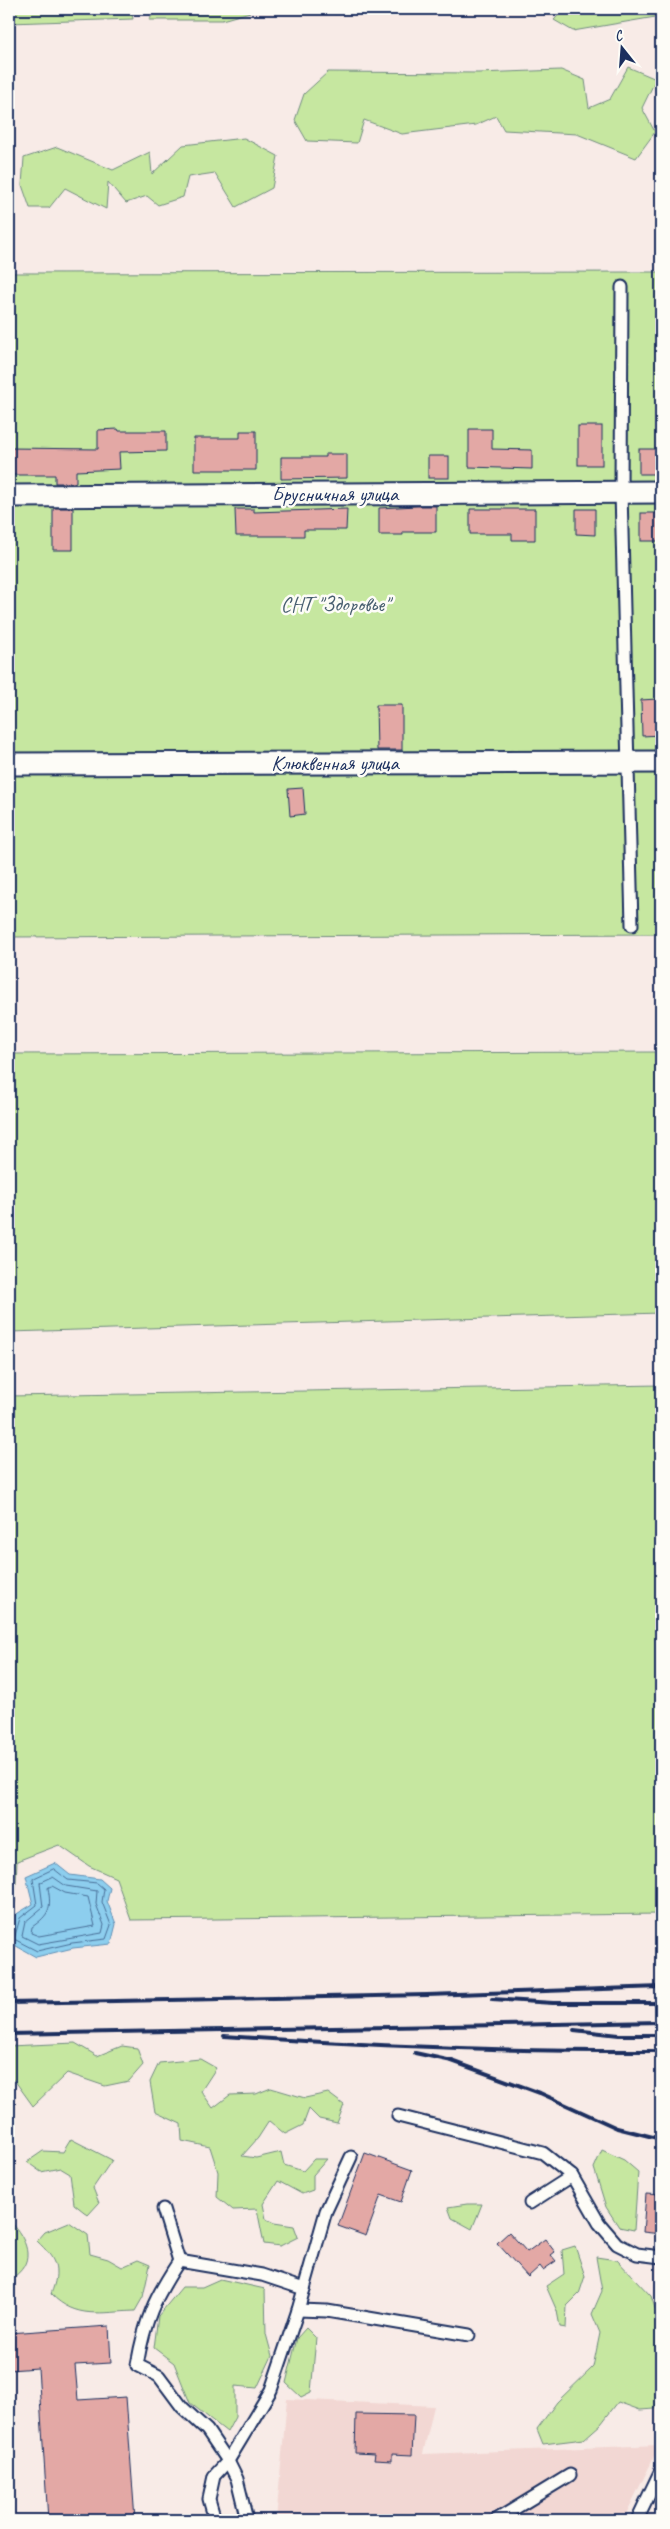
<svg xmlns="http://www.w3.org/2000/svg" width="670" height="2529" font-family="Caveat,sans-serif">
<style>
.built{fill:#f2d7d3}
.green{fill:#c6e7a0;stroke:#708b7f}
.water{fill:#8dceee;stroke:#5f8eb4}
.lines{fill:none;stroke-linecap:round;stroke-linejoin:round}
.shore{stroke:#496f98;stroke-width:1}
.building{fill:#e3a8a5;stroke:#1b2f5e}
.lane-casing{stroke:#1b2f5e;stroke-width:15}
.street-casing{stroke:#1b2f5e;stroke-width:25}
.lane{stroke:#fdfcf7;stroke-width:11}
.street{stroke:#fdfcf7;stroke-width:21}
.rail{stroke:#1b2f5e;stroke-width:4}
.labels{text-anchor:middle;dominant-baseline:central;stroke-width:5;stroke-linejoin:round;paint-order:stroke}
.street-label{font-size:21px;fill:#1b2f5e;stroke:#fdfcf7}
.park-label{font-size:21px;fill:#465d6e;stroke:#fdfcf7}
</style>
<rect width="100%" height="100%" fill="#f8ebe7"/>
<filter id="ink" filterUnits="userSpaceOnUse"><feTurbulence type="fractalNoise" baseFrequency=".02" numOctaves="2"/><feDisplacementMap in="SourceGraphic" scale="10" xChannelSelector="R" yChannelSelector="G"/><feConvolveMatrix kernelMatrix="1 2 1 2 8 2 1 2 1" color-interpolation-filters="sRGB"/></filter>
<g filter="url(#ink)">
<!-- built -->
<polygon class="built" points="287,2399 434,2406 423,2454 660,2445 623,2520 276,2520"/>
<!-- green -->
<g class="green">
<polygon points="9,9 131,9 133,19 9,23"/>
<polygon points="157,9 244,9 250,12 222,20 149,20"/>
<polygon points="338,9 441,9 334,14"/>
<polygon points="564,9 661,9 661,16 573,31 554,20"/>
<polygon points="628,67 656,79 642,108 655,132 636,158 577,134 504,130 496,116 476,125 402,134 364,120 357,143 307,141 295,120 304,94 328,72 478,73 561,70 585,80 589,108 610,99"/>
<polygon points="244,138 278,156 272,188 236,207 215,173 188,177 183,197 158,205 147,196 126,203 108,182 106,209 65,188 49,208 30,208 22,185 24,158 57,147 113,170 150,152 152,174 183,145"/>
<polygon points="661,272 661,934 9,937 9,273"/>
<polygon points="661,1052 661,1313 9,1332 9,1054"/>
<polygon points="661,1385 661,1914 131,1920 116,1878 89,1866 59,1845 17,1861 15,1903 9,1907 9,1396"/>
<polygon points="75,2043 97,2056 122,2046 137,2048 143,2065 129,2081 105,2086 67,2073 33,2106 15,2081 9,2078 9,2046"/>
<polygon points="200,2059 216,2068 201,2091 213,2108 230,2095 256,2094 271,2088 305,2098 328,2093 344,2105 337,2123 319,2119 309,2109 303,2125 285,2134 269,2121 258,2138 242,2156 256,2158 281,2152 284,2165 303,2171 314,2159 327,2159 313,2175 313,2190 302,2194 278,2181 263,2204 266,2219 274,2223 294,2226 298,2237 280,2246 264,2244 257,2209 233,2210 217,2197 218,2172 210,2147 182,2141 181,2124 155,2112 150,2082 159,2063"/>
<polygon points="71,2139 112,2160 93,2188 99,2203 88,2215 74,2204 70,2174 60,2168 41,2172 27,2162 43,2151 63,2152"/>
<polygon points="602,2150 624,2160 638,2172 634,2230 619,2227 606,2207 594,2168"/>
<polygon points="467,2204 482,2204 472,2229 452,2218 448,2207"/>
<path d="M69 2222 88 2235 90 2254 108 2259 122 2267 138 2260 150 2265 143 2297 135 2311C102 2312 76 2320 51 2294 61 2269 56 2259 37 2241L45 2232Z"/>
<path d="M13 2224C29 2244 35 2263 11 2279L9 2274V2232Z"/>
<polygon points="575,2246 585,2276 579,2294 567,2306 566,2328 560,2327 557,2311 546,2286 564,2274 562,2250"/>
<polygon points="596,2257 617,2260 651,2296 661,2326 661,2392 655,2409 640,2410 618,2402 601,2424 584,2439 543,2444 537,2429 557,2402 593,2367 600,2333 592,2314 602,2291"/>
<polygon points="220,2279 265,2289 266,2334 272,2356 257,2388 235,2386 235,2417 227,2432 190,2403 174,2363 154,2348 158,2316 182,2287 202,2287"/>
<polygon points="306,2328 316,2338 311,2392 301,2397 286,2383 297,2338"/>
</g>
<!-- water -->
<polygon class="water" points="55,1863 70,1875 100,1879 110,1888 107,1901 116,1924 111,1944 73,1948 36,1957 9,1942 15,1915 33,1904 26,1876"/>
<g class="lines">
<!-- shore -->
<g class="shore">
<polygon points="54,1869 68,1880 97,1883 104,1889 102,1902 111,1925 106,1939 72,1943 37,1951 14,1939 20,1918 37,1905 33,1879"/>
<polygon points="53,1877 66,1886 97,1891 96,1904 104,1925 102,1933 38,1944 22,1936 25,1922 43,1907 40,1883"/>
<path d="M52 1886 65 1893 88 1897 95 1926 39 1936 31 1933 32 1927C49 1915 52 1909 48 1888Z"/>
</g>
</g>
<!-- building -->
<g class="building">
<rect x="578" y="426" width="24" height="39"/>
<polygon points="118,429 119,431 166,431 166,451 119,452 120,469 76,471 76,482 73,483 55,483 55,475 9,475 9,448 98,449 98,430"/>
<polygon points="469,429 492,429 492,449 532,450 532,469 469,467"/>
<polygon points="240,431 256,431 256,470 194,470 194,438 240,438"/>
<rect x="639" y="449" width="20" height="25"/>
<polygon points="325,454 347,454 347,478 281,479 281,457 325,457"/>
<rect x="428" y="456" width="21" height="22"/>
<polygon points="417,506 436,506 436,532 403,532 403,535 379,535 379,508"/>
<polygon points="55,508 73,508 73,550 53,550 53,509"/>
<polygon points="235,509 254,509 254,512 347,509 346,530 304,530 304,536 236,536"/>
<polygon points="470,509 535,509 535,540 512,540 512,534 470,534"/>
<polygon points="576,509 595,509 595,535 576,534"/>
<rect x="641" y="513" width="20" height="28"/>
<polygon points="657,699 657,706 661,706 661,735 642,736 641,700"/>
<polygon points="376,705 402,705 402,750 377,750"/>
<polygon points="303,788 305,814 290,816 288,789"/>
<polygon points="365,2153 412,2170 401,2202 381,2195 366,2236 338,2226"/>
<polygon points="646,2194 661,2195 661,2234 643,2232"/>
<polygon points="509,2232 527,2252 545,2239 555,2252 551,2255 556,2261 543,2270 540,2266 528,2277 497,2243"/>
<polygon points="109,2326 111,2363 75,2365 78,2400 126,2397 135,2520 48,2520 38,2368 9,2370 9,2333"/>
<polygon points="356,2414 414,2415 412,2455 392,2454 392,2461 374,2460 375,2454 355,2453"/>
</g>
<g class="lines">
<!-- lane casing -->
<g class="lane-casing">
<g id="lane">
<polyline points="622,287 621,492 632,925"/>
<polyline points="398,2116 543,2153 572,2176 599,2223 617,2244 637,2254 661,2257"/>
<polyline points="530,2203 572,2176"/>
<polyline points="163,2209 179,2261"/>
<path d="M179 2261C154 2299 145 2319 137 2365L159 2376 182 2407 207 2430 228 2461 237 2479 247 2520"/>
<polyline points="179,2261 262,2275 304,2289"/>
<polyline points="298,2310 327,2311 469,2335"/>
<polyline points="215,2520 209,2499 214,2476 228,2461 271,2390 298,2310 326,2211 351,2157"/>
<polyline points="496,2520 570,2475"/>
<polyline points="637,2520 661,2470"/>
</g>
</g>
<!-- street casing -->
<g class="street-casing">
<g id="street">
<polyline points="9,496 661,492"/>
<polyline points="9,764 661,762"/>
</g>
</g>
<!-- lane -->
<use href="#lane" class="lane"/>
<!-- street -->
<use href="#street" class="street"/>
<!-- rail -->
<g class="rail">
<polyline points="492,1999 553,2003 661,2003"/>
<polyline points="9,2003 427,1995 661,1987"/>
<polyline points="574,2030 619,2035 661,2035"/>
<polyline points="9,2034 661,2022"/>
<path d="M224 2036C370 2046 515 2052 661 2051"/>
<polyline points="415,2053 452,2061 540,2093 617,2128 661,2139"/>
</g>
</g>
</g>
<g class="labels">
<!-- street labels -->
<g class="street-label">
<text x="335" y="494">Брусничная улица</text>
<text x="335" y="763">Клюквенная улица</text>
</g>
<!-- park labels -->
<g class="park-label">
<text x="335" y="604">СНТ "Здоровье"</text>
</g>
</g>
<!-- margin -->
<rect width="670" height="2529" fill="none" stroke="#fdfcf7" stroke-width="30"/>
<rect x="15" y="15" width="640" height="2499" fill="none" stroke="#1b2f5e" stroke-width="2" filter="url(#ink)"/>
<!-- north arrow -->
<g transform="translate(622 48) rotate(343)" stroke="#fdfcf7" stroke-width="4" paint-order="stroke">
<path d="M0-4L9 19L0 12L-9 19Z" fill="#1b2f5e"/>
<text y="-8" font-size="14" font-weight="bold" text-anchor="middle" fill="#1b2f5e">С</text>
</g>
</svg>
